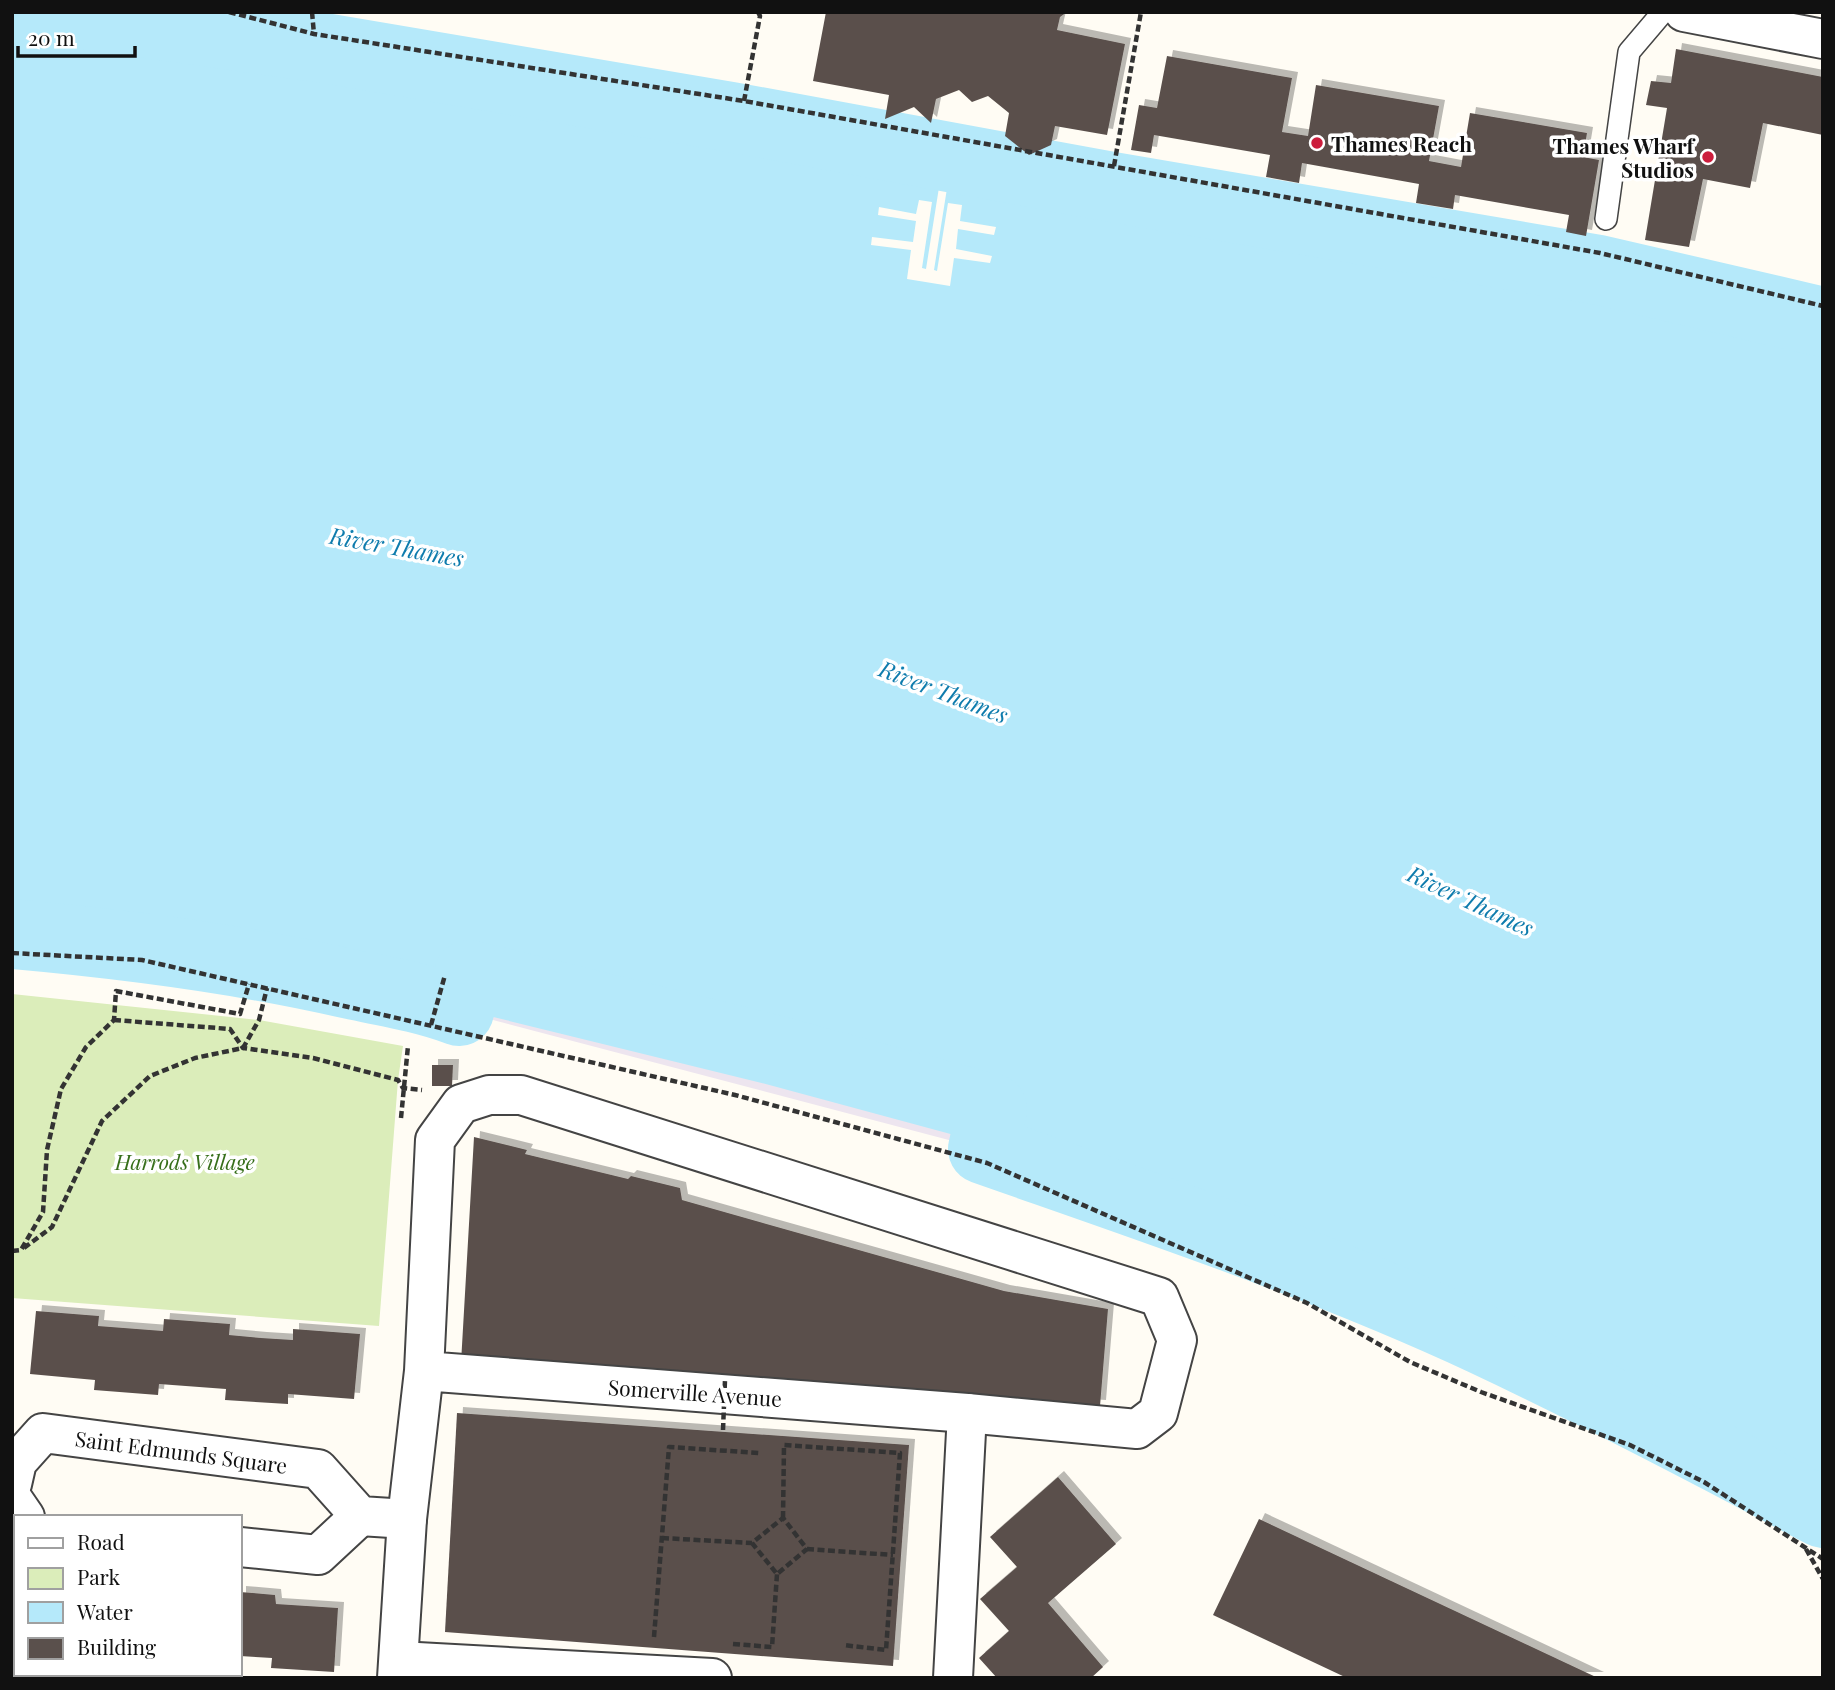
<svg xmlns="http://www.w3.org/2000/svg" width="1835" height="1690" font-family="'Playfair Display',serif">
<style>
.industrial{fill:#ede5ef}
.green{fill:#dbedba}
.water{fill:#b5e9fa;stroke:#37abd7;stroke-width:2}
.pier{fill:#fffcf4}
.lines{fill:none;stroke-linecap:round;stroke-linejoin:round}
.river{stroke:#b5e9fa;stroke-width:70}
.building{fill:#5a504c;filter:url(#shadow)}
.lane-casing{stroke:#444;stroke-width:24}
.street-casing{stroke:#444;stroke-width:42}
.path{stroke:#333;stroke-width:4.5;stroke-dasharray:7 3.5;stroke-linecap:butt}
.lane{stroke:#fff;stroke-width:21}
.street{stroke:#fff;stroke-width:38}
.path-bridge{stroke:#333;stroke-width:4.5;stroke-dasharray:7 3.5;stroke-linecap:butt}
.poi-dot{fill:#cc1d3c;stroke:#fff;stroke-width:2.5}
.labels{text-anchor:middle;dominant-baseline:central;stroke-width:7;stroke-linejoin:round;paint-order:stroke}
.poi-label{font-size:21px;font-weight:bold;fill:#111;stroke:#fff;text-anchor:start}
.park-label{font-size:21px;font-style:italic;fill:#376f1b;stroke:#fff}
.street-label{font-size:21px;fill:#111;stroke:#fff}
.water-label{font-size:23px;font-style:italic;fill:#0f7cad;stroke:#fff}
</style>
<defs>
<filter id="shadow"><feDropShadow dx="6" dy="-6" stdDeviation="0" flood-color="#0004"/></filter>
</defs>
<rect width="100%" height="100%" fill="#fffcf4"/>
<!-- industrial -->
<polygon class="industrial" points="469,975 770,1049 992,1109 983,1149 459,1011"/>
<!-- green -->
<polygon class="green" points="12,994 259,1020 403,1046 398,1080 379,1326 12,1298"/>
<!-- water -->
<path class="water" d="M12 12H70L324 48 731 117 1112 187 1599 270 1823 322V1513C1711 1453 1598 1394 1483 1340 1322 1265 1151 1208 983 1149L992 1109 770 1049 470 975 459 1011C422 997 383 991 345 983 236 958 124 944 12 934Z"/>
<!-- pier -->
<polygon class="pier" points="944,156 952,157 934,270 937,271 948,203 962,205 960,221 996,227 994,235 958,229 956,249 992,256 990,263 954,258 950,286 907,279 911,250 871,245 872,237 913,242 916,221 878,215 879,207 916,214 919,200 932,202 922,268 926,269"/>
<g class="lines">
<!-- river -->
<g class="river">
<polyline points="69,12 324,48 731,117 1112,187 1599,270 1823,322"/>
<path d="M12 934C124 944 236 958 345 983 383 991 422 997 459 1011L469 975 770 1049 992 1109 983 1149C1151 1208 1322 1265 1483 1340 1598 1394 1711 1453 1823 1513"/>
</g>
</g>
<!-- building -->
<g class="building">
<polygon points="826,12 1067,12 1060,17 1057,30 1125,44 1107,135 1055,126 1051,145 1029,155 1005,136 1009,113 988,96 972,102 959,90 936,99 931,123 914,107 885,119 889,95 813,81"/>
<polygon points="1676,49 1823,77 1823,135 1763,123 1750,188 1703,179 1689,247 1645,240 1667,108 1646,105 1651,81 1671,83"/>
<polygon points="1167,56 1292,78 1282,132 1308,136 1316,85 1439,106 1429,161 1461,167 1470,113 1587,133 1583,157 1599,160 1586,236 1566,232 1569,215 1455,195 1453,209 1416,203 1419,184 1302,163 1299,183 1266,177 1270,155 1154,135 1151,153 1131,150 1139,105 1157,108"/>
<polygon points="432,1065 453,1065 452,1086 432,1086"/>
<polygon points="474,1137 527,1150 525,1154 628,1179 631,1176 680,1188 682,1200 1004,1291 1108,1309 1100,1406 461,1363"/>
<polygon points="36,1311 99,1316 98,1326 163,1331 164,1319 230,1324 229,1335 261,1338 293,1340 293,1329 360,1334 354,1399 288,1394 288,1404 225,1400 226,1389 159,1384 158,1395 94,1390 95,1380 30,1374"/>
<polygon points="457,1413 909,1445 893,1666 445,1632"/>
<polygon points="1058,1477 1116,1544 1048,1603 1103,1667 1091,1678 997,1678 979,1658 1009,1631 980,1599 1017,1567 990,1537"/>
<polygon points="1259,1519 1598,1678 1347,1678 1213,1615"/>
<polygon points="13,1587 16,1587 16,1649 12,1649"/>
<polygon points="240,1592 275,1595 276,1604 338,1608 334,1672 271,1668 272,1658 240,1656"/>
</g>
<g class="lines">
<!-- lane casing -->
<g class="lane-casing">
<polyline id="lane" points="1606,219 1629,52 1663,12"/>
</g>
<!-- street casing -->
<g class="street-casing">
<g id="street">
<polyline points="1684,12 1823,39"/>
<path id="s1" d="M12 1484 17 1462 43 1433 318 1469 360 1516 407 1519"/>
<polyline points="12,1498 25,1517"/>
<polyline points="240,1547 318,1555 360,1516"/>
<polyline points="399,1661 712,1678"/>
<polyline points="397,1678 407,1519 424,1371 435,1140 461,1104 489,1095 521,1095 1159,1297 1177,1340 1158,1413 1137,1429 967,1413 424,1371"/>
<polyline points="953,1678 967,1413"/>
</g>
</g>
<!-- path -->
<g class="path">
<polyline points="229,12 314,34 744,101 1600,253 1823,306"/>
<polyline points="312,12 314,34"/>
<polyline points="744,101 760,16 758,12"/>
<polyline points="1114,166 1141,12"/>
<polyline points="12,953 142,960 735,1095 987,1163 1307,1303 1410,1362 1481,1392 1630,1445 1704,1482 1823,1559"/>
<polyline points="114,1020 230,1029 243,1048 313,1058 398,1080 403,1088 422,1090"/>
<polyline points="431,1025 445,975"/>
<polyline points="401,1118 408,1046"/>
<polyline points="24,1248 52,1227 102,1121 150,1076 195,1058 243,1048 259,1020 267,988"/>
<polyline points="12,1251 21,1250 43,1212 47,1150 61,1089 86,1047 114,1020 116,991 240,1014 249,984"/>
<polyline points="783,1518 784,1445 900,1453 886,1650 843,1645"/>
<polyline points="662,1538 752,1543 783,1518 807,1549 777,1574 752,1543"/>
<polyline points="807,1549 893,1555"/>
<polyline points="1806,1549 1823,1579"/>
<polyline points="654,1637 669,1447 759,1453"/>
<polyline points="733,1644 772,1647 777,1574"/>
</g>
<!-- lane -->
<use href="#lane" class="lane"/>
<!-- street -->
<use href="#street" class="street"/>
<!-- path-bridge -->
<polyline class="path-bridge" points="723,1430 725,1380"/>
</g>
<!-- markers -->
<g class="poi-dot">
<circle cx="1317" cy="143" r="7"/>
<circle cx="1708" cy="157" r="7"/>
</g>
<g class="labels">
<!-- poi labels -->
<g class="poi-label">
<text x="1331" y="143">Thames Reach</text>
<text x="1694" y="145" text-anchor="end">Thames Wharf<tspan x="1694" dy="24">Studios</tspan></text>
</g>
<!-- park labels -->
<g class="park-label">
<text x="185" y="1161">Harrods Village</text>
</g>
<!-- street labels -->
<g class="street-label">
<text transform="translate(695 1392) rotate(4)">Somerville Avenue</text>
<text stroke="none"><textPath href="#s1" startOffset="201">Saint Edmunds Square</textPath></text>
</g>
<!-- water labels -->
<g class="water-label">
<text transform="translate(397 546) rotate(10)">River Thames</text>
<text transform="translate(944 691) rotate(21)">River Thames</text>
<text transform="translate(1471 900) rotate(25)">River Thames</text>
</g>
</g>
<!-- border -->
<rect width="1835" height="1690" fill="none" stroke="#111111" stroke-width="28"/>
<!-- legend -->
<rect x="14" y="1515" width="228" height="161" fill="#ffffff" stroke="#a0a0a0" stroke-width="2"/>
<rect x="28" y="1538" width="35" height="10" fill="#ffffff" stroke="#a0a0a0" stroke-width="2"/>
<text x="77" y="1550" font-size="21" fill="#111111">Road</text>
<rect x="28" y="1568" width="35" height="21" fill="#dbedba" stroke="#a0a0a0" stroke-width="2"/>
<text x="77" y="1585" font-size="21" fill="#111111">Park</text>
<rect x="28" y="1602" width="35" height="21" fill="#b5e9fa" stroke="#a0a0a0" stroke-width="2"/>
<text x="77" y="1620" font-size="21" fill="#111111">Water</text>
<rect x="28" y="1638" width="35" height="21" fill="#5a504c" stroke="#a0a0a0" stroke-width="2"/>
<text x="77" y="1655" font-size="21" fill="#111111">Building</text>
<!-- scale -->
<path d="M18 46v10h117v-10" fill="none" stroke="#111111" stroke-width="3.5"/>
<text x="28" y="46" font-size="21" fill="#111111" stroke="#ffffff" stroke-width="5" paint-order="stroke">20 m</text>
</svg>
